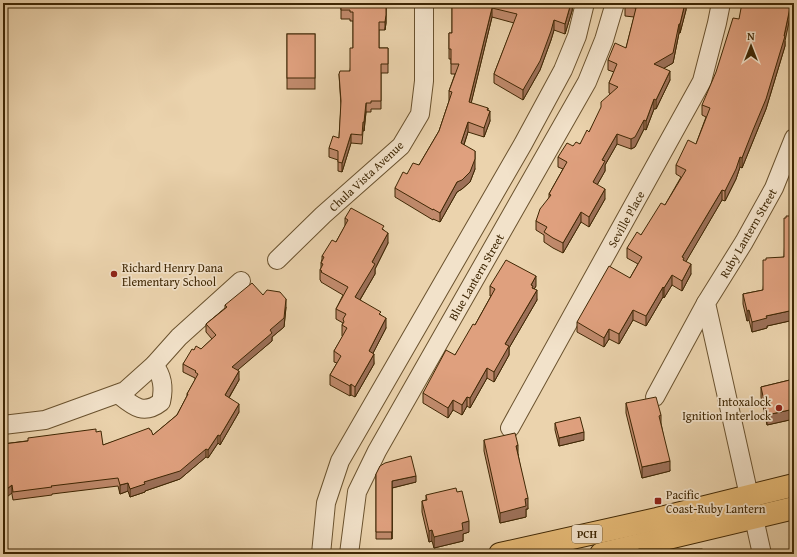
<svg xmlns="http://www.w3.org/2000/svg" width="797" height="557" font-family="'Gentium Book Plus',serif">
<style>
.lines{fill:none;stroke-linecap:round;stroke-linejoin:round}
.minor-casing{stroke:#6a522e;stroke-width:20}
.highway-casing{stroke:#3f2704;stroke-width:24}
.minor{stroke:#f2e2ca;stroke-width:18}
.highway{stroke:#e6ba76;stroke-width:22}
.wall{fill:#c08a6c;stroke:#3f2704}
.shaded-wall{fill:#9c7058;stroke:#3f2704}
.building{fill:#dfa07e;stroke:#3f2704}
.poi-dot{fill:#8f2418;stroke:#f2e2ca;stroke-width:1.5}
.labels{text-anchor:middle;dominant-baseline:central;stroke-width:3.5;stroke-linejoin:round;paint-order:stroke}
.shield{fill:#f2e2ca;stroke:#755f3f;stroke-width:1}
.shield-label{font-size:11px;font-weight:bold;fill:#3f2704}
.street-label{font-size:12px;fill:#3f2704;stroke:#f2e2ca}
.poi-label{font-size:12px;fill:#3f2704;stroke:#f2e2ca;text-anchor:start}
</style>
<rect width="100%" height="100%" fill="#ebd3ad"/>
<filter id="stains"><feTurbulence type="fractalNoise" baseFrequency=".005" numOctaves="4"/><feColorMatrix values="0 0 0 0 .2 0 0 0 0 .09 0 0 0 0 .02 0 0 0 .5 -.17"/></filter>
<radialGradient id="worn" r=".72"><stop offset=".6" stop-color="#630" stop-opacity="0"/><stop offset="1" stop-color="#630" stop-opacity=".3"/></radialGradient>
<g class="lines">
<!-- minor casing -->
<g class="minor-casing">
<g id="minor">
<polyline points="277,260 323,215 401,146 420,114 424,81 424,3"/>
<path d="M118 394C133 406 143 416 161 402 164 389 163 376 154 365"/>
<polyline points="655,397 706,303"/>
<polyline points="3,425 45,420 125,391 154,365 179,337 241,281"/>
<polyline points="510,428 702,81 717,23 721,3"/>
<polyline points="321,554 326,503 340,461 523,144 563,70 577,36 585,3"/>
<polyline points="349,554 357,492 377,451 587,82 604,40 615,3"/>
<polyline points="762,554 706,303 744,242 774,188 794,138"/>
</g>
</g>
<!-- highway casing -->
<g class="highway-casing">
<g id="highway">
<polyline points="500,554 657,519 794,485"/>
<polyline points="601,554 794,508"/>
</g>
</g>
<!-- minor -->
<use href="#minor" class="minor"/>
<!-- highway -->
<use href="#highway" class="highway"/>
</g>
<!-- wall -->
<g class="wall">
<polygon points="341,3 386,3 386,23 385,30 379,30 379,48 388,48 388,73 381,73 381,109 371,109 371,112 366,112 364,131 363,131 362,144 351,143 342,172 338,171 338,160 329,157 329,148 339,138 341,106 339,74 350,71 353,48 353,21 350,21 350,19 341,19"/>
<polygon points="452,3 573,3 572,11 565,34 554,30 551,40 540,70 523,100 494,83 494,74 514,23 492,17 471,103 488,111 490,121 484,137 468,132 464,145 475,169 470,182 462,189 457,192 440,222 433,219 433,220 395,197 395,188 407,174 419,165 439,131 449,101 449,91 455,74 451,74 451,59 449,59 449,33 452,33"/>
<polygon points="686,3 686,10 680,33 679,33 673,63 664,68 670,80 656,109 654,109 646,130 644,129 635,147 631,149 617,144 605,165 605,171 597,185 605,199 589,227 581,222 563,253 553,248 544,242 544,235 536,230 536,221 549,198 549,194 563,169 558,167 558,157 573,146 580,144 589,132 611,94 609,93 609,83 614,72 608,70 608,60 626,48 634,17 625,16 625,6"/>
<rect x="287" y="34" width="28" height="55"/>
<polygon points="785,41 785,46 766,109 742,168 740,167 736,179 725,201 722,200 686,261 691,274 682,291 672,285 664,298 663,297 646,326 633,320 619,344 609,339 604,347 577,332 577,322 630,278 638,264 627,258 627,248 641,235 665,205 681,177 676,174 676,165 696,144 706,117 702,115 702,105"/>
<polygon points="794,216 794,320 767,326 767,328 752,332 749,320 747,321 743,304 743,294 763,290 766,260 784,257 786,218"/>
<polygon points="345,218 384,230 388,243 375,269 375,274 360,300 381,315 386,328 373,353 374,364 355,397 351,395 350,396 330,385 330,375 337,363 334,362 334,351 343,336 342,336 342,325 343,323 336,319 336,309 343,295 321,282 321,281 320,280 320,270 321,268 321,263 322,259 322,256 336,242 345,226"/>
<polygon points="490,286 536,286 534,289 537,300 509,348 509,355 494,382 487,378 470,408 467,406 462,415 453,410 448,418 423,403 423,393 455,355 475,325 491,296 490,296"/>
<polygon points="263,295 286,307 284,327 272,337 272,341 237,370 239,380 229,398 239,412 220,445 218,443 208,458 206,457 180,479 145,491 145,492 130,497 128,491 120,494 118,486 52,494 52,495 13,500 3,444 96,432 103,445 150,430 153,435 177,415 187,396 187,394 195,380 195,378 183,372 183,364 194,350 201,349 212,339 206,332 206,324 225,308 225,305"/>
<polygon points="794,379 794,419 767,425 761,397 761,387"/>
<polygon points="626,403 661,415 661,423 670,471 642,478 626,413"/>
<polygon points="555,423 584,440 559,446 555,430"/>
<polygon points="484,440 518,454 528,509 526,509 526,517 500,523 484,451"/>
<polygon points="376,474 416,482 392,488 392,539 376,539"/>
<polygon points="426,495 469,532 463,534 463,541 434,548 432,541 429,542 422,512 422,501 426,500"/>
</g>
<!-- shaded-wall -->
<g class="shaded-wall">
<polygon points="386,3 386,23 385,30 385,22"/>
<polygon points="571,3 573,3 572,11 565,34 565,24"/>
<polygon points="685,3 686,3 686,10 680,33 680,24"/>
<polygon points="791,3 793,3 785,41 785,46 766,109 742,168 742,158 784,36"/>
<polygon points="492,8 492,17 469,112 469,102"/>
<polygon points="554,20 554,30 551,40 540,70 523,100 523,90"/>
<polygon points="679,24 679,33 673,63 654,74 654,64"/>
<polygon points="670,71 670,80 656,109 656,100"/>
<polygon points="654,99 654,109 646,130 646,121"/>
<polygon points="366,103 366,112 364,131 364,122"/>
<polygon points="488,108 488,116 490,111 490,121 484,137 484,128"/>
<polygon points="644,120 644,129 635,147 631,149 631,139"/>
<polygon points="468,122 468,132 461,153 461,143"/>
<polygon points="351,134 351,143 342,172 342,163"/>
<polygon points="617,134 617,144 605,165 605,171 593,192 593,182 602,160"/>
<polygon points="475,151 475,169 470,182 462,189 457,192 440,222 440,213 457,182"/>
<polygon points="740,157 740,167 736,179 725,201 725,191"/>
<polygon points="605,189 605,199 589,227 589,217"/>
<polygon points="722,190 722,200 684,265 682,257"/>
<polygon points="581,212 581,222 563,253 563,243"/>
<polygon points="388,233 388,243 375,269 375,274 355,308 355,297 372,262"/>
<polygon points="691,264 691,274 682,291 682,281"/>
<polygon points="672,275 672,285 664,298 664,288"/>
<polygon points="536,276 536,286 533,291 531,285"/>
<polygon points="663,287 663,297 646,326 646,316"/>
<polygon points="537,290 537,300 509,348 509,355 494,382 494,372 505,344"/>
<polygon points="286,299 286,307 284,327 272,337 272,341 232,375 232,367 270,330"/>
<polygon points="633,310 633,320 619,344 619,334"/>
<polygon points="749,310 749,320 747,321 747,311"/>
<polygon points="794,310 794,320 767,326 767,328 752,332 752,322 766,316"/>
<polygon points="386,318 386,328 369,361 369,351"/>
<polygon points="609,329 609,339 604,347 604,338"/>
<polygon points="374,354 374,364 355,397 355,387"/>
<polygon points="487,368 487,378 470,408 470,398"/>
<polygon points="239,371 239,380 225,404 225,395"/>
<polygon points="351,384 351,395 350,396 350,386"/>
<polygon points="467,397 467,406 462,415 462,405"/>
<polygon points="453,400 453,410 448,418 448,408"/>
<polygon points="239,404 239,412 220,445 220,436"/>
<polygon points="794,409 794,419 767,425 767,415"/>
<polygon points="584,432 584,440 559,446 559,438"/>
<polygon points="218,435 218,443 208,458 208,450"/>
<polygon points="518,445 518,456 516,446"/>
<polygon points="206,449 206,457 180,479 145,491 145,492 130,497 130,489 144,482"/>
<polygon points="670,461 670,471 642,478 642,467"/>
<polygon points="416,476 416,482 392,488 392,539 392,481"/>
<polygon points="128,483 128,491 120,494 120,485"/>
<polygon points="12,485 12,493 3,500 3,492"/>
<polygon points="528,498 528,509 526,509 526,517 500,523 500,513 525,499"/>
<polygon points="469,521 469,532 463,534 463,541 434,548 434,537 462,523"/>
<polygon points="432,530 432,541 429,542 429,531"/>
</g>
<!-- building -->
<g class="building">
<polygon points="341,3 386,3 386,15 385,22 379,22 379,48 388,48 388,64 381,64 381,101 371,101 371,103 366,103 364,122 363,122 362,135 351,134 342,163 338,162 338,151 329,148 333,136 339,138 341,101 339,74 340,71 350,71 350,48 353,48 353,12 350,12 350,10 341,10"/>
<polygon points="452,3 571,3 565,24 554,20 551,31 540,61 523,90 494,74 517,14 492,8 469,102 488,108 487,110 490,111 484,128 468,122 461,143 475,151 475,159 470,172 462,180 457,182 440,213 433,209 433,210 395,188 403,172 407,174 413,163 419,165 439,131 452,92 449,91 459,64 451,64 451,49 449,49 449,33 452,33"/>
<polygon points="625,3 685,3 680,24 679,24 673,53 654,64 670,71 656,100 654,99 646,121 644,120 635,137 631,139 617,134 602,160 605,161 593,182 605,189 589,217 581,212 563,243 553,238 544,232 547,227 536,221 540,209 551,195 549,194 567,162 558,157 567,143 573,146 576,142 580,144 587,130 589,132 601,107 601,102 618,87 609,83 617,64 608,60 615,43 626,48 636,8 625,6"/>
<polygon points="742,3 791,3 784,36 785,36 766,99 753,130 742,158 740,157 736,169 725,191 722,190 682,257 684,258 683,260 691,264 682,281 672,275 664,288 663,287 646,316 633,310 619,334 609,329 604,338 577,322 609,266 630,278 642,257 627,248 637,232 641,235 661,203 665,205 686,170 676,165 688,140 696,144 710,108 702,105 716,72 733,18 739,19"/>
<rect x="287" y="34" width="28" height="44"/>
<polygon points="351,208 384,226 382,229 388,233 372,262 375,264 355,297 381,312 379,314 386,318 369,351 374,354 355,387 351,384 350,386 330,375 341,356 334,351 347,328 342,325 344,322 343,319 346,314 336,309 348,287 321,272 322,271 320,270 323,264 321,263 324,257 322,256 332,240 336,242 348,220 345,218"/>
<polygon points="786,216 794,216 794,310 766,316 767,318 752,322 749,310 747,311 743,294 763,290 763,260 766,260 766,258 784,257 784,218 786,218"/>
<polygon points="506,260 536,276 531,285 533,286 532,288 537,290 505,344 509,346 494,372 487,368 470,398 467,397 462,405 453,400 448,408 423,393 446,350 455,355 473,324 475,325 495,289 490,286"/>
<polygon points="252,283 263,295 267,290 280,292 286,299 284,318 270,330 272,333 232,367 239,371 225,395 239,404 220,436 218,435 208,450 206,449 180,471 144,482 145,484 130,489 128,483 120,485 118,478 51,486 52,487 13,492 12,485 3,492 3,444 28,441 28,438 96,429 96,432 101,431 103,445 149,428 150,430 151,430 153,435 177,415 188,394 187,394 198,374 195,372 196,371 183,364 192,349 194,350 196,346 201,349 216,335 206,324 227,307 225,305"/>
<polygon points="794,379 794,409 767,415 761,387"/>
<polygon points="656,397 661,415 659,416 670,461 642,467 626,403"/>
<polygon points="580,417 584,432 559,438 555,423"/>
<polygon points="515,433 518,445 516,446 528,498 525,499 526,506 500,513 484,440"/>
<polygon points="411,456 416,476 392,481 392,532 376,532 376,474 380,466 385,463"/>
<polygon points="456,488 457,492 462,491 469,521 462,523 463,530 434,537 432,530 429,531 422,501 427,500 426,495"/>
<rect x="639" y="549" width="63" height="5"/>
</g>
<!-- markers -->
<g class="poi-dot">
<circle cx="114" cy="274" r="4"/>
<circle cx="779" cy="408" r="4"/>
<rect x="654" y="497" width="8" height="8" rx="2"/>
</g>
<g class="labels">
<!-- shield labels -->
<rect class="shield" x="572" y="525" width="30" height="18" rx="3"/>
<g class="shield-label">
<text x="587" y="534">PCH</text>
</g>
<!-- street labels -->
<g class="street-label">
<text transform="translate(366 176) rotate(-43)">Chula Vista Avenue</text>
<text transform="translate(626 219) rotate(-61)">Seville Place</text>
<text transform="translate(748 233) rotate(-60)">Ruby Lantern Street</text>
<text transform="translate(476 277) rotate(-60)">Blue Lantern Street</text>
</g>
<!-- poi labels -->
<g class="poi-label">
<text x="122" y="267">Richard Henry Dana<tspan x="122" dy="14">Elementary School</tspan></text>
<text x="771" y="401" text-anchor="end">Intoxalock<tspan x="771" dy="14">Ignition Interlock</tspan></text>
<text x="666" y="494">Pacific<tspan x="666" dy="14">Coast-Ruby Lantern</tspan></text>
</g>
</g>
<!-- margin -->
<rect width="797" height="557" fill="none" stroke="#ebd3ad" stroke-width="16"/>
<rect x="4" y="4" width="789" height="549" fill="none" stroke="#3f2704" stroke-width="2"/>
<rect x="8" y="8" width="781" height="541" fill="none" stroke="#3f2704"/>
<!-- north arrow -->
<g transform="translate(751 46)" stroke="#f2e2ca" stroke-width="3" paint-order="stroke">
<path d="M0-3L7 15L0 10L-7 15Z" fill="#3f2704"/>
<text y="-6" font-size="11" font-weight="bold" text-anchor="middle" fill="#3f2704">N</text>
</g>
<rect width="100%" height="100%" filter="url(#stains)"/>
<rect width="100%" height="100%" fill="url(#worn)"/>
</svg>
